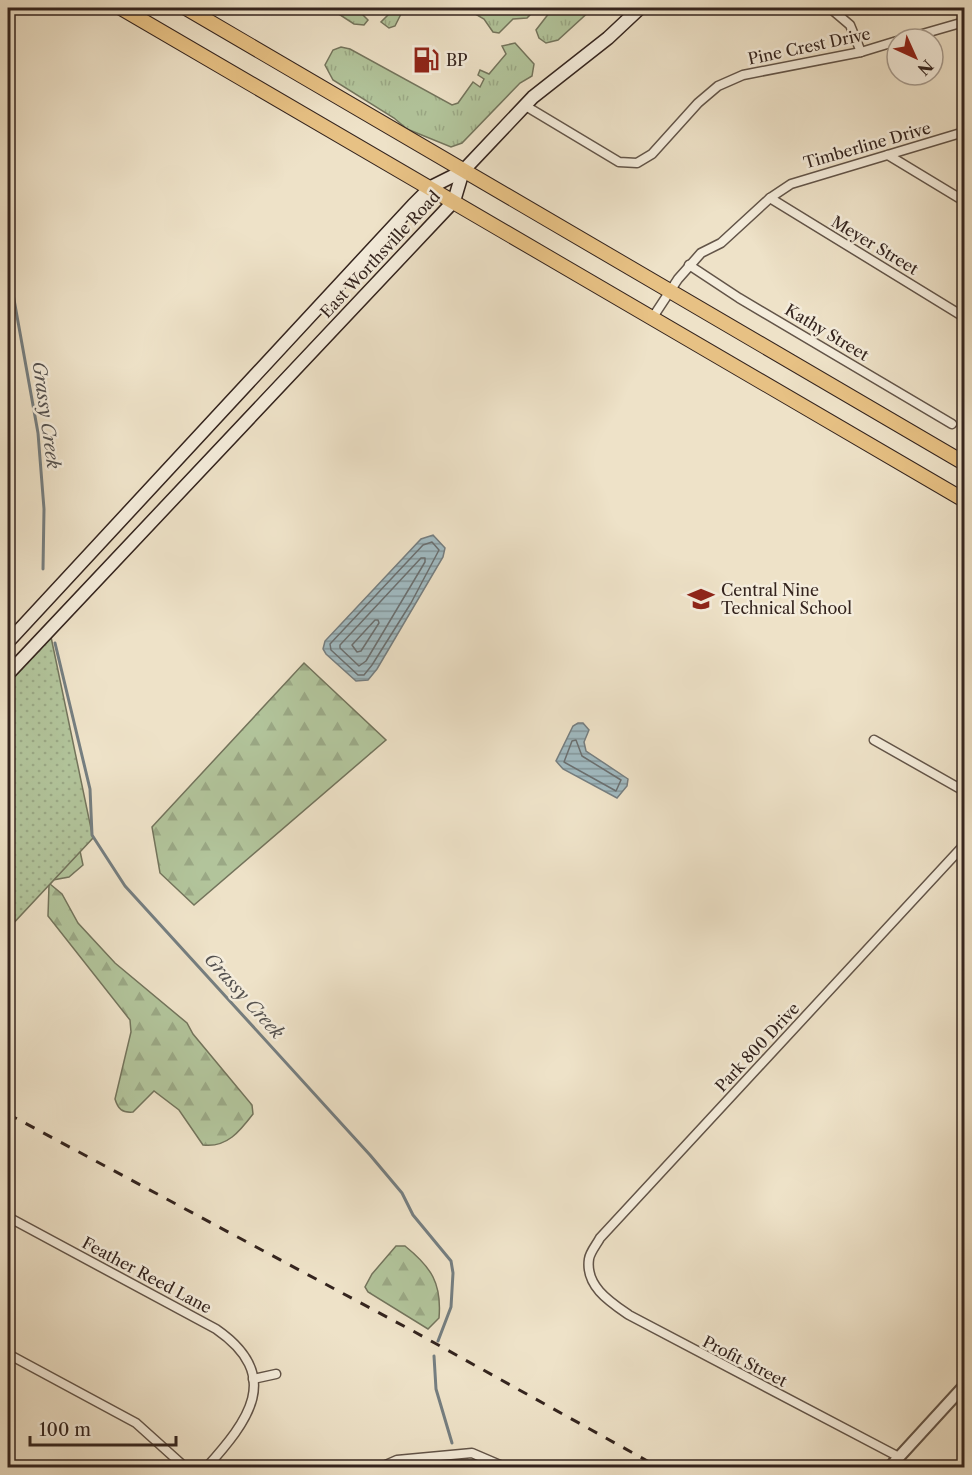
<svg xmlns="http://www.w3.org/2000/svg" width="972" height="1475" font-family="'Libre Caslon Text',serif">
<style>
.grass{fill:url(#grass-tufts);stroke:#73745c;stroke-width:1.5}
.forest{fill:url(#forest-firs);stroke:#73745c;stroke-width:1.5}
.park{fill:url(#park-dots);stroke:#73745c;stroke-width:1.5}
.water{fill:url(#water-rules);stroke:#757e80;stroke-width:1.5}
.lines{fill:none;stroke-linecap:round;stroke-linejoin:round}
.shore{stroke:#6a6f70;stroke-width:1.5}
.stream{stroke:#757e80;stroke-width:3}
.minor-casing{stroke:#625448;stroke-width:11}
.tertiary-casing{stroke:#625448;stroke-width:14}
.secondary-casing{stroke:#34241e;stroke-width:15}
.primary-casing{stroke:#34241e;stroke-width:16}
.minor{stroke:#f4ecdb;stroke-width:8}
.tertiary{stroke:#f4ecdb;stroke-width:10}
.secondary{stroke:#f4ecdb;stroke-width:12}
.primary{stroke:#e7c184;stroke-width:14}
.rail{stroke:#34241e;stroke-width:3;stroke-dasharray:10 10;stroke-linecap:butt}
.labels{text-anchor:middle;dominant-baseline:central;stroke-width:5;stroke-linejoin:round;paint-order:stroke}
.street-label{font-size:16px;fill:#34241e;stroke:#f4ecdb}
.poi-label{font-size:16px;fill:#34241e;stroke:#f4ecdb;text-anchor:start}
.water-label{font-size:18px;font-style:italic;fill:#54514f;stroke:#f4ecdb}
</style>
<defs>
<pattern id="grass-tufts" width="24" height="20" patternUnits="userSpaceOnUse" patternTransform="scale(1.5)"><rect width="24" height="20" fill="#b2c49b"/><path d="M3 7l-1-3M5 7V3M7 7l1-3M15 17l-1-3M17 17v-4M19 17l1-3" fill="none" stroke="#9aa885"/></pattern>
<pattern id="forest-firs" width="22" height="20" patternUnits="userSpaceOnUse" patternTransform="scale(1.5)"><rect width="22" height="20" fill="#b2c49b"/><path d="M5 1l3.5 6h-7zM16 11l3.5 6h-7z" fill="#9aa885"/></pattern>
<pattern id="park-dots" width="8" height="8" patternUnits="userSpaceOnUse" patternTransform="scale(1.5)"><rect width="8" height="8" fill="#b2c49b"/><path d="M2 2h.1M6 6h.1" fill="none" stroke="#9aa885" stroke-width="1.8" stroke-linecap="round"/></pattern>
<pattern id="water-rules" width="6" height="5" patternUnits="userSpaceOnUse" patternTransform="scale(1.5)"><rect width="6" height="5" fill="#a0bac1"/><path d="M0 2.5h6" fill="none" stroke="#83979c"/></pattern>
</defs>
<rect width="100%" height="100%" fill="#eee2c8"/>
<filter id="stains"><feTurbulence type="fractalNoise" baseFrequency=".00333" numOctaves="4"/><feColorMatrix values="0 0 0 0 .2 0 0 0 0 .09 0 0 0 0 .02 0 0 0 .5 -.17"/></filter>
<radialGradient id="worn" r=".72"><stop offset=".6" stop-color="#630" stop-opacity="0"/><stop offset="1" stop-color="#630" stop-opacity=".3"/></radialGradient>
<!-- grass -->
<g class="grass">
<polygon points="336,8 366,8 361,13 368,20 364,25 354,24 334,11"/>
<polygon points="395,8 404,8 395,26 389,28 381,22"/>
<polygon points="465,8 537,8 527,18 513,19 499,33 493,32 484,19"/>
<polygon points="553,8 593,8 558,40 546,43 539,38 536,30"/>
<polygon points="515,43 534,64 532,76 520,83 462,143 451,147 407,129 394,118 333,80 325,65 333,50 341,47 350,49 452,105 458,103 473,82 480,87 484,79 478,75 480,70 489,74 506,54 502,46"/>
</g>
<!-- forest -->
<g class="forest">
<polygon points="304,663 386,740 194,905 160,873 152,827"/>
<path d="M80 851 83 865 69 877 53 880 50 884 62 894 78 923 115 963 187 1023 193 1034 252 1105 253 1114C240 1131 227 1148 203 1145L179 1110 154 1091 133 1112C122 1113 118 1109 115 1099L131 1032 130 1020 48 916 49 885Z"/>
<path d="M396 1246H405C431 1267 442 1283 439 1318L428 1329 368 1292 365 1287 372 1274Z"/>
</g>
<!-- park -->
<g class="park">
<polygon points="51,637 93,838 8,929 8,683"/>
<polygon points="461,1460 481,1460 493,1467 402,1467"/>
</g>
<!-- water -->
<g class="water">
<polygon points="433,535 445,548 443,557 377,669 368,680 356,681 326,654 323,649 325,641 421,539"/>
<polygon points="578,723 583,723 589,730 584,742 586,751 628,779 627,786 617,798 563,769 556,761 573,726"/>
</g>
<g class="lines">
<!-- shore -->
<g class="shore">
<polygon points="432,542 439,550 411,603 372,665 364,675 358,675 331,650 330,644 423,545"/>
<polygon points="421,558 425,558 425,562 366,661 359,666 340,648 340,645"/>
<polygon points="375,620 378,620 379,623 361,651 357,652 352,645"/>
<polygon points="576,740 582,756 621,780 616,791 564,762 572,741"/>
</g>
<!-- stream -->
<g class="stream">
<polyline points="8,266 38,433 44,509 43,569"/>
<polyline points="55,643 90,789 92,835 125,886 370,1155 402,1193 413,1215 451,1261 453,1273 451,1307 438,1341"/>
<polyline points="434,1356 436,1389 452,1443"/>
<polyline points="460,1465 461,1468"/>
</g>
<!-- minor casing -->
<g class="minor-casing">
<g id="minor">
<polyline points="830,8 850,25 861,52"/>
<polyline points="905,39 964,22"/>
<polyline points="524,105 619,162 637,163 652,154 698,103 718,86 743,75 861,52 897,41"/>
<polyline points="888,155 964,201"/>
<polyline points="770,198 964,317"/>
<polyline points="689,265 739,298 952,424"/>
<polyline points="653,317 678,279 701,253 721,243 770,198 791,184 964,132"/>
<polyline points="874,740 964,791"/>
<path d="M8 1217 216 1329C284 1376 248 1421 206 1468"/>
<polyline points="8,1354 136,1423 186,1468"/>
<polyline points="253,1379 276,1374"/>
<path d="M899 1457 629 1315C610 1302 585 1286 589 1259 590 1252 597 1244 600 1238L964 845"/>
<polyline points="379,1468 397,1460 472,1453 507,1468"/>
</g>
</g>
<!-- tertiary casing -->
<g class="tertiary-casing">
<polyline id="tertiary" points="889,1468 964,1386"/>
</g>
<!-- secondary casing -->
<g class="secondary-casing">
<g id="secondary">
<polyline points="8,642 413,205 431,187 463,171 533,97 608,38 640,8"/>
<polyline points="8,674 454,201 463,171"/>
</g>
</g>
<!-- primary casing -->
<g class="primary-casing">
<g id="primary">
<polyline points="121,8 964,500"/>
<polyline points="186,8 964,463"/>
</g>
</g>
<!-- minor -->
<use href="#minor" class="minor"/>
<!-- tertiary -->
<use href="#tertiary" class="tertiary"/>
<!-- secondary -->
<use href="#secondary" class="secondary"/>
<!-- primary -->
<use href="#primary" class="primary"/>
<!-- rail -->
<polyline class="rail" points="8,1114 413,1331 660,1468"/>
</g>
<!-- icons -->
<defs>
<g id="fuel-bare" transform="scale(2.07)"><path d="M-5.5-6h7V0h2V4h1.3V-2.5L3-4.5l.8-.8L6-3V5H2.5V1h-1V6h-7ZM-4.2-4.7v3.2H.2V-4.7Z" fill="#8f2418" stroke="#f4ecdb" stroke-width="2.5" paint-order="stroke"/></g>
<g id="school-bare" transform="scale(2.07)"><path d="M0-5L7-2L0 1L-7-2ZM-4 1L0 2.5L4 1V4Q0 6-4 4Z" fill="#8f2418" stroke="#f4ecdb" stroke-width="2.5" paint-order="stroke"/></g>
</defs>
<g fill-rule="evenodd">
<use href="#fuel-bare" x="426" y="60"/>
<use href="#school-bare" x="701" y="599"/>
</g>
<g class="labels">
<!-- street labels -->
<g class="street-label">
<text transform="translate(809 46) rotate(-12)">Pine Crest Drive</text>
<text transform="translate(867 145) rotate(-16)">Timberline Drive</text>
<text transform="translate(875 245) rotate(31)">Meyer Street</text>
<text transform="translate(380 254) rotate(-47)">East Worthsville Road</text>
<text transform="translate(827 332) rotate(31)">Kathy Street</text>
<text transform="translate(757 1047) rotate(-47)">Park 800 Drive</text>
<text transform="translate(147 1275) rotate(28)">Feather Reed Lane</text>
<text transform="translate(745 1361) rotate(27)">Profit Street</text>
</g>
<!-- poi labels -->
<g class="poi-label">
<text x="446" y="60">BP</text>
<text x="721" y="590">Central Nine<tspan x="721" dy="18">Technical School</tspan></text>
</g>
<!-- water labels -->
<g class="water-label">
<text transform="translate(46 415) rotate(82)">Grassy Creek</text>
<text transform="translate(244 996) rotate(48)">Grassy Creek</text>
</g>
</g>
<!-- margin -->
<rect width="972" height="1475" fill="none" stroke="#eee2c8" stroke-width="30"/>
<rect x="9" y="9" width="954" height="1457" fill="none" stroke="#34241e" stroke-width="3"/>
<rect x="15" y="15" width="942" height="1445" fill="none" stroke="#34241e" stroke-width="1.5"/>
<!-- north arrow -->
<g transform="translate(915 57) rotate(135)"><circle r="28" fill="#f4ecdb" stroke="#a79c8f" stroke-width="1.5"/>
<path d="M0-4.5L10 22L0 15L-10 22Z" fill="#8f2418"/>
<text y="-9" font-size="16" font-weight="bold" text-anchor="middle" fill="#34241e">N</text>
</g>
<!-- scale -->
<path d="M30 1436v9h146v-9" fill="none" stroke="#34241e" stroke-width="3"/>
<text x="39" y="1436" font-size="18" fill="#34241e" stroke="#f4ecdb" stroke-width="4.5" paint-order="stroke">100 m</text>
<rect width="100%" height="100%" filter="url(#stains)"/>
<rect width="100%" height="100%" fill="url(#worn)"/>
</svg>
